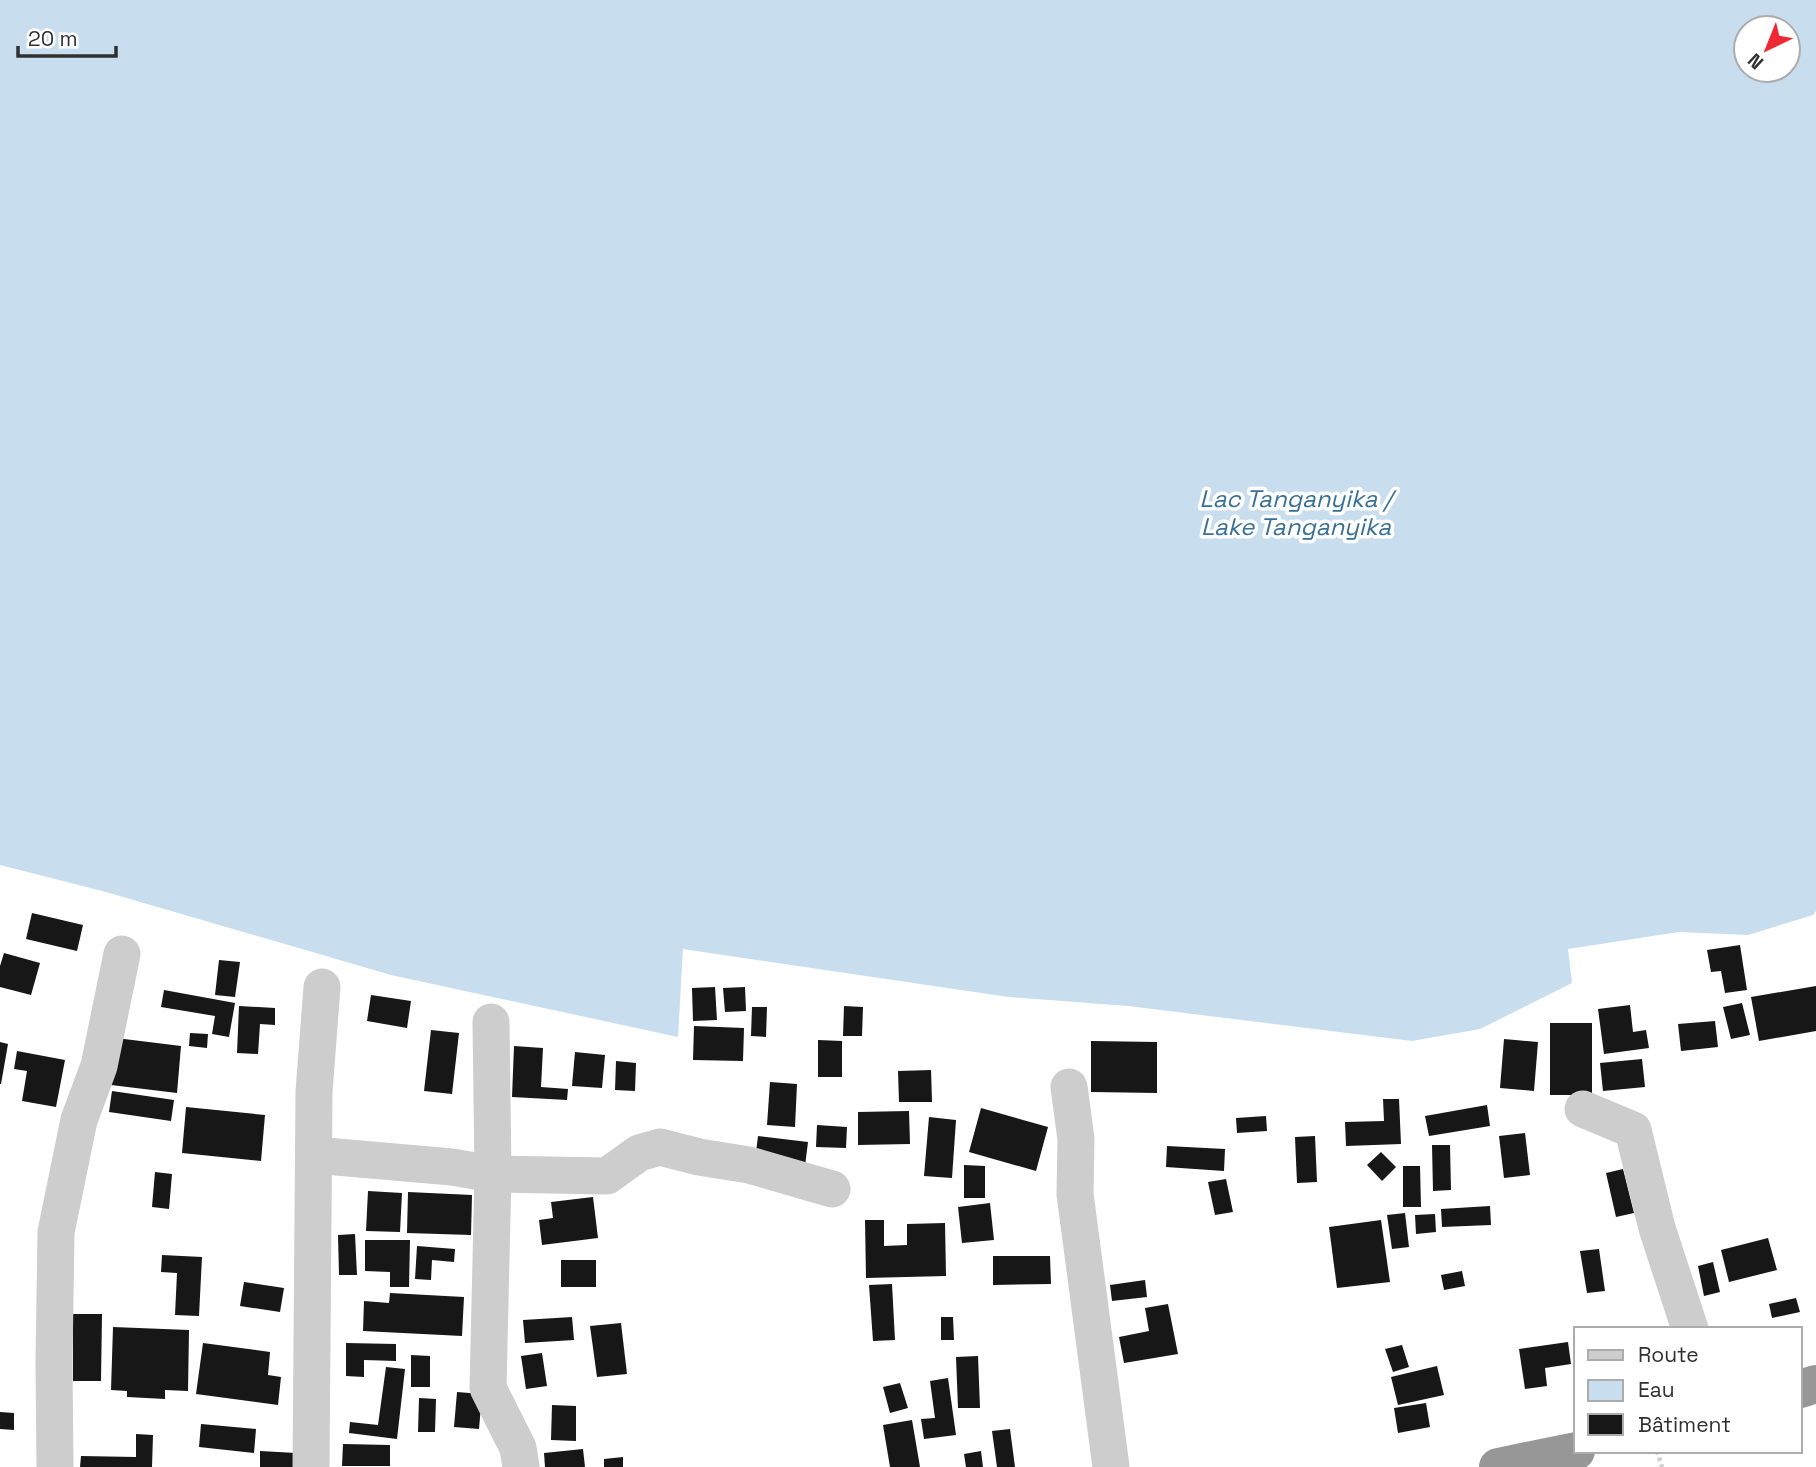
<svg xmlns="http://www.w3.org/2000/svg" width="1816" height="1467" font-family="'Space Grotesk',sans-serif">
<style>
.water{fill:#c8deee;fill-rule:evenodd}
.building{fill:#171717}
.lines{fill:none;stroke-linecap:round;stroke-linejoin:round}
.path{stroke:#cdcdcd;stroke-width:4.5;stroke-dasharray:3.5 3.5;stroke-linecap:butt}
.minor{stroke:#cdcdcd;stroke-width:37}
.highway{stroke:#979797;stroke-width:38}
.labels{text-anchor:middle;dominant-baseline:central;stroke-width:7;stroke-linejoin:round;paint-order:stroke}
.water-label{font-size:24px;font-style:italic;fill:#387097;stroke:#fff}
</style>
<rect width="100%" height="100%" fill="#fff"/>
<!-- water -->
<path class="water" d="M0 0H1816V911L1813 915 1748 935 1679 932 1568 949 1572 983 1480 1029 1412 1041 1128 1006 1009 997 683 949 678 1037 391 975 106 892 0 865ZM1746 28H1788V70H1746Z"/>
<!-- building -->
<g class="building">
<polygon points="32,913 83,925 77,951 26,939"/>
<polygon points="1740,945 1747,990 1725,993 1721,971 1711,972 1707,950"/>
<polygon points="4,953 40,963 31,995 0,987 0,966"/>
<polygon points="219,960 240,962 235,997 215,995"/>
<polygon points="1816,986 1816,1031 1759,1041 1751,997"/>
<polygon points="715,987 717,1020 693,1021 692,988"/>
<polygon points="745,987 746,1011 725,1012 723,988"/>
<polygon points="164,990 235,1003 229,1037 212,1034 215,1016 161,1007"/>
<polygon points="371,995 411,1001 407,1028 367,1021"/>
<polygon points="1742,1003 1750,1035 1731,1039 1723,1007"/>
<polygon points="1630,1005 1633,1032 1646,1030 1649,1048 1604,1054 1598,1009"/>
<polygon points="239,1006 275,1008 275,1025 260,1024 258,1054 237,1053"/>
<polygon points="844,1006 863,1007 862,1036 843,1036"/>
<polygon points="752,1007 767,1007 766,1037 751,1036"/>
<polygon points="1715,1021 1718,1047 1681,1051 1678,1024"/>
<rect x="1550" y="1023" width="42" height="72"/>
<polygon points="694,1026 744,1028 743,1061 693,1060"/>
<polygon points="431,1030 459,1033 452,1094 424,1091"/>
<polygon points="190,1033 208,1034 207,1048 189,1046"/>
<polygon points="116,1038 181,1046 177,1093 111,1085"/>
<polygon points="1504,1039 1538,1042 1534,1091 1500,1088"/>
<polygon points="818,1040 842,1041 842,1077 818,1077"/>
<polygon points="1091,1041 1157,1042 1157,1093 1091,1092"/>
<polygon points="0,1042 8,1044 1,1084 0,1084"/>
<polygon points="514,1046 543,1048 541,1087 568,1089 567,1100 512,1097"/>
<polygon points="17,1051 65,1060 56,1107 22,1101 27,1071 14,1069"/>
<polygon points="575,1052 605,1055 602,1088 572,1086"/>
<polygon points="1642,1059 1645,1087 1603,1091 1600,1063"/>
<polygon points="616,1061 636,1063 635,1091 615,1090"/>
<polygon points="931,1070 932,1102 899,1102 898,1071"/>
<polygon points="770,1082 797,1084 795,1127 767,1125"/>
<polygon points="112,1091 174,1100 171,1121 109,1112"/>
<polygon points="1383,1099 1399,1099 1401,1144 1346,1146 1345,1122 1384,1121"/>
<polygon points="1487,1105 1490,1126 1429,1136 1425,1116"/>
<polygon points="186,1107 265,1115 261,1161 182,1153"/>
<polygon points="981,1108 1048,1127 1036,1171 969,1152"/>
<polygon points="909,1111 910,1144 858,1145 858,1112"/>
<polygon points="1266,1116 1267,1131 1237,1133 1236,1118"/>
<polygon points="929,1117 956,1120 952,1178 924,1176"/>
<polygon points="817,1125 847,1127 846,1148 816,1147"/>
<polygon points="1525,1133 1530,1175 1504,1178 1499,1136"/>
<polygon points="758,1136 808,1142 805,1166 755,1160"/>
<polygon points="1315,1136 1317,1182 1297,1183 1295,1137"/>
<polygon points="1432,1145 1450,1145 1451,1190 1433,1191"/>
<polygon points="1167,1146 1225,1149 1224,1171 1166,1167"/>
<polygon points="1381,1152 1396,1167 1382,1181 1367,1165"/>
<polygon points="964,1165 985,1166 985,1198 964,1198"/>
<polygon points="1403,1166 1420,1166 1421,1207 1403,1207"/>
<polygon points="1623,1169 1634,1213 1616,1217 1606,1173"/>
<polygon points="155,1172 172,1174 169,1209 152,1207"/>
<polygon points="1226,1179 1233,1212 1215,1215 1208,1182"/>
<polygon points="368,1191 402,1193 400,1232 366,1231"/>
<polygon points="408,1192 472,1195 471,1235 407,1233"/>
<polygon points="593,1197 598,1238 542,1245 539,1220 553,1218 551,1202"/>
<polygon points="990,1203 994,1240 962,1243 958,1207"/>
<polygon points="1490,1206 1491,1225 1442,1227 1441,1209"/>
<polygon points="1405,1213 1409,1247 1392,1249 1387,1215"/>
<polygon points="1435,1214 1436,1232 1416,1234 1415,1215"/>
<polygon points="865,1220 884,1220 884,1246 907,1245 907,1224 945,1223 946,1276 866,1278"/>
<polygon points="1381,1220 1390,1282 1337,1288 1329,1227"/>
<polygon points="355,1234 357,1275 339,1275 338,1235"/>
<polygon points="1768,1238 1777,1270 1729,1282 1721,1250"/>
<polygon points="365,1240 410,1240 409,1287 390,1287 390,1272 365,1271"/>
<polygon points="417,1246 455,1249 454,1262 432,1260 431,1280 415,1279"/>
<polygon points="1599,1249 1605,1291 1587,1293 1580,1251"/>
<polygon points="162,1255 202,1257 199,1316 175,1315 177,1273 161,1272"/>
<polygon points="993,1256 1050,1256 1051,1284 993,1285"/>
<rect x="561" y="1260" width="35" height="27"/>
<polygon points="1713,1262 1720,1292 1704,1296 1698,1266"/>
<polygon points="1462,1271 1465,1286 1444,1290 1441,1275"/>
<polygon points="1145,1280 1147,1297 1112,1301 1110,1285"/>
<polygon points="244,1282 284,1288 280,1312 240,1306"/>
<polygon points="892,1284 895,1340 873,1341 869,1285"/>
<polygon points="390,1293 464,1297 462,1336 363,1331 364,1301 389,1303"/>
<polygon points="1796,1298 1800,1312 1772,1318 1769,1304"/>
<polygon points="1168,1304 1178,1354 1124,1363 1119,1337 1149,1331 1145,1308"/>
<polygon points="73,1314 102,1314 101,1381 73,1381"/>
<polygon points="572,1317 574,1340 525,1343 523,1320"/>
<polygon points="941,1317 953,1317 954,1340 941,1340"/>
<polygon points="621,1323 627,1374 597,1377 590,1326"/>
<polygon points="113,1327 189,1330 188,1391 165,1390 165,1399 127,1397 127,1391 111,1390"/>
<polygon points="1568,1342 1571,1364 1545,1368 1547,1386 1525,1389 1519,1349"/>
<polygon points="203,1343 270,1352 268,1375 281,1377 278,1405 196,1394"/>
<polygon points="346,1343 396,1344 396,1361 364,1360 364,1377 346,1376"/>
<polygon points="1402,1345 1409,1367 1393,1372 1385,1349"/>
<polygon points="542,1353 547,1386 526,1389 521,1356"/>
<polygon points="411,1355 430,1356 430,1387 411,1387"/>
<polygon points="978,1356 980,1408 958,1408 956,1357"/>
<polygon points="1437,1366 1444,1395 1398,1405 1391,1377"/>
<polygon points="386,1367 405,1369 397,1439 349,1433 350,1422 378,1425"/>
<polygon points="948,1378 956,1435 924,1439 921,1419 935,1418 930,1381"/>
<polygon points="900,1383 908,1408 890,1413 883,1387"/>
<polygon points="457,1392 482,1394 479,1429 454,1427"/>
<polygon points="419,1398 436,1399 435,1432 418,1432"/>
<polygon points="1426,1403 1430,1427 1398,1433 1394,1408"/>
<polygon points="552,1405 576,1406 576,1441 551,1440"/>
<polygon points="0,1412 14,1413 14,1430 0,1429"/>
<polygon points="912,1420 920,1467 890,1467 883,1425"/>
<polygon points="201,1424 256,1429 254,1453 199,1447"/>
<polygon points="1010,1429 1015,1467 997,1467 992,1431"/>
<polygon points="136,1434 153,1435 152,1467 80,1467 81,1456 136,1457"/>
<polygon points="343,1444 390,1445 390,1466 342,1466"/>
<polygon points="583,1449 585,1467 545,1467 544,1453"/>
<polygon points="260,1451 296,1453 295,1467 260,1467"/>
<polygon points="981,1451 983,1467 966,1467 964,1454"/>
<polygon points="623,1457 623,1467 604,1467 604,1459"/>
</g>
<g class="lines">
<!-- path -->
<polyline class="path" points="1657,1451 1662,1467"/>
<!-- minor -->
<g class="minor">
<polyline points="491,1022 493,1174 488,1388 518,1448 521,1467"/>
<polyline points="1069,1087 1076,1139 1075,1194 1111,1467"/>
<polyline points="1583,1109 1633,1130 1657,1228 1690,1329"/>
<polyline points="314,1155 452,1167 493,1174 607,1176 639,1153 660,1147 699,1157 749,1165 832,1189"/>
<polyline points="55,1467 54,1363 56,1232 79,1120 99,1066 122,954"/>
<polyline points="311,1467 314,1092 322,987"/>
</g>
<!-- highway -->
<g class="highway">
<polyline points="1800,1389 1816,1384"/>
<polyline points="1498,1467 1576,1451"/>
</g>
</g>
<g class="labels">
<!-- water labels -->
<g class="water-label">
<text x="1296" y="498">Lac Tanganyika /<tspan x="1296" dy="28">Lake Tanganyika</tspan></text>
</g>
</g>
<!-- legend -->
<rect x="1574" y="1327" width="228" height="126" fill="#ffffff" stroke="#acacac" stroke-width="2"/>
<rect x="1588" y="1350" width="35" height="10" fill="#cdcdcd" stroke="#acacac" stroke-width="2"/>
<text x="1638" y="1362" font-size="21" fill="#303030">Route</text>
<rect x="1588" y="1380" width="35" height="21" fill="#c8deee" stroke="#acacac" stroke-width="2"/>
<text x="1638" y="1397" font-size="21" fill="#303030">Eau</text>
<rect x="1588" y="1414" width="35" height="21" fill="#171717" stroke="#acacac" stroke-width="2"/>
<text x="1638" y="1432" font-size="21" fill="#303030">Bâtiment</text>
<!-- north arrow -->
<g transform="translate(1767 49) rotate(223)"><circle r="33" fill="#ffffff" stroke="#acacac" stroke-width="2"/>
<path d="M0-5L12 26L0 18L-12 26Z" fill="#ef2933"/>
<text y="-10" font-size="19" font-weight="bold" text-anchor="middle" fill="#303030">N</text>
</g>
<!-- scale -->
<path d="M18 46v10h98v-10" fill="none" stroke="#303030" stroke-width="3.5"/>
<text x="28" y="46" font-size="21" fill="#303030" stroke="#ffffff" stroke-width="5" paint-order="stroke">20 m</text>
</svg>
